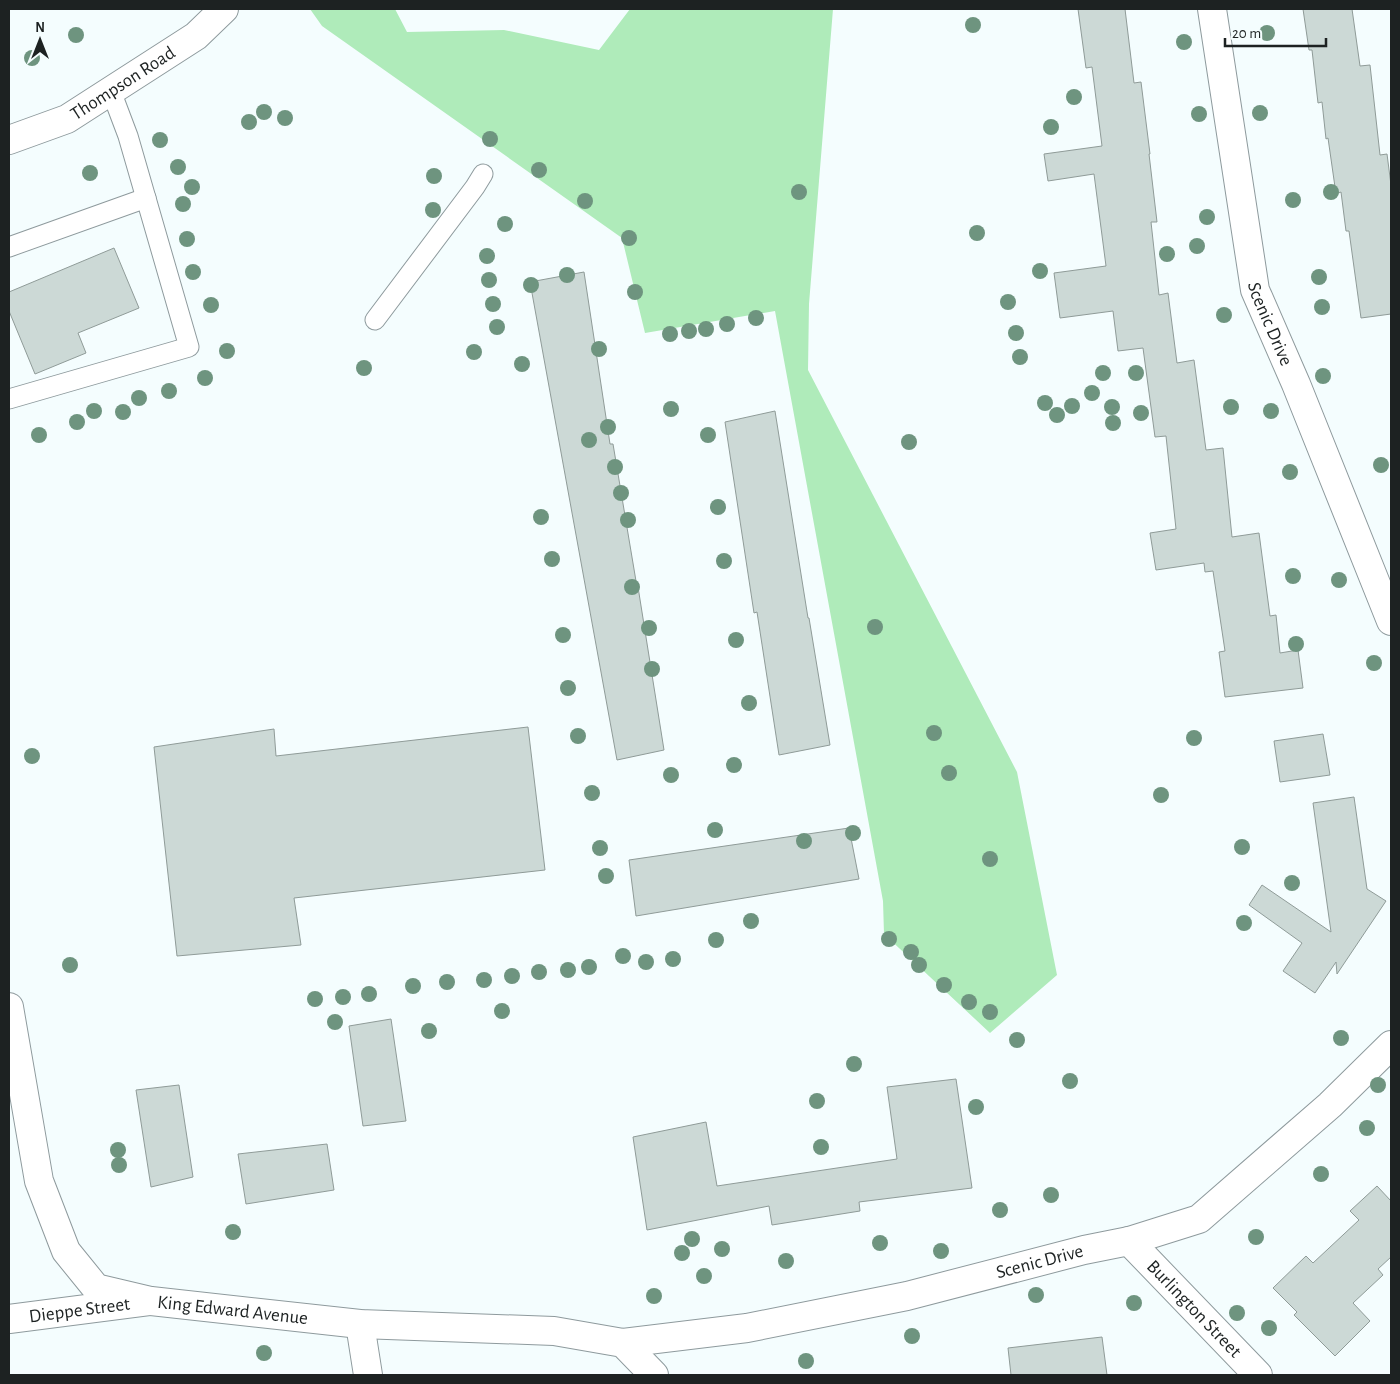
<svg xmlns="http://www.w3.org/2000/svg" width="1400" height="1384" font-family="'Alegreya Sans',sans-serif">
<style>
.green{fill:#afebba}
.building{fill:#ccd9d6;stroke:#8f9b98}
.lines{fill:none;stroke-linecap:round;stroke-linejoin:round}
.service-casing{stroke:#8e9a9d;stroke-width:21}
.minor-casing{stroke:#8e9a9d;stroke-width:30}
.tertiary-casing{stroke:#8e9a9d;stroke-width:30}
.service{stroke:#fff;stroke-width:19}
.minor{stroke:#fff;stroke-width:28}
.tertiary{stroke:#fff;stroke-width:28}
.tree{fill:#6e947f}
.labels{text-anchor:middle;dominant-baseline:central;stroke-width:5;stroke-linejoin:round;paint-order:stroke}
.street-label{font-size:19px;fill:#1d2222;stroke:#f4fdfe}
</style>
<rect width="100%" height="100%" fill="#f4fdfe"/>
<!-- green -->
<polygon class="green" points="310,9 395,9 407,32 504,30 599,50 630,9 833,9 809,304 808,370 1017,772 1057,975 990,1033 884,934 883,901 775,311 645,333 622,238 322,26"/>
<!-- building -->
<g class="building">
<polygon points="1078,9 1125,9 1134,83 1141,82 1150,154 1149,154 1157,222 1151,222 1159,295 1168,293 1177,363 1194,360 1206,450 1223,448 1232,537 1259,533 1270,616 1276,615 1280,653 1298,650 1303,688 1225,697 1219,652 1225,651 1213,571 1205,572 1204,563 1156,570 1150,533 1176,529 1166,436 1155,437 1143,348 1118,351 1113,311 1060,318 1054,273 1106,266 1094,174 1048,181 1044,154 1102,146 1092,67 1086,68"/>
<polygon points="1303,9 1352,9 1360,66 1370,65 1380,155 1387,154 1391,185 1391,314 1361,318 1349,231 1346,231 1341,192 1336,194 1328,138 1326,139 1322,102 1318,103 1312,50 1309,50"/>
<polygon points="114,248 139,308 78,333 86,353 35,374 9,311 9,292"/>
<polygon points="584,272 610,444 613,444 637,587 638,587 664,750 617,760 530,282"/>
<polygon points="775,411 808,618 809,618 830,745 779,755 757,612 754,613 725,422"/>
<polygon points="528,727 545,870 294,898 301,945 177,956 154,747 274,729 276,756"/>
<polygon points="1323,734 1330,775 1280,782 1274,741"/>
<polygon points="1354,797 1367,889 1386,901 1337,974 1336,962 1315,993 1283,971 1302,943 1249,905 1262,885 1331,932 1313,803"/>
<polygon points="849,828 859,879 636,916 629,860"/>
<polygon points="391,1019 406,1121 363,1126 349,1026"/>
<polygon points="956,1079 972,1188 859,1202 860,1211 772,1225 769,1206 647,1230 633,1137 706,1122 717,1186 897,1159 887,1087"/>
<polygon points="179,1085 193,1177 151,1187 136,1090"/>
<polygon points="327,1144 334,1190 246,1204 238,1154"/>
<polygon points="1377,1186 1391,1201 1391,1257 1378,1269 1383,1275 1353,1303 1370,1321 1335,1356 1294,1315 1297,1312 1273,1288 1306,1256 1313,1263 1359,1220 1350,1211"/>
<polygon points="1102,1337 1107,1375 1011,1375 1008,1348"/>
</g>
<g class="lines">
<!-- service casing -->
<g class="service-casing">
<g id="service">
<polyline points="9,247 146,198"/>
<polyline points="375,320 475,187 483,174"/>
<polyline points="9,399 189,347 128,136 111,91"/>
</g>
</g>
<!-- minor casing -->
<g class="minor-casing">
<g id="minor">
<path id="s1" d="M1212 9 1255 290 1296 384 1391 621"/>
<path id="s2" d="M1129 1241 1258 1375"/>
<path id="s3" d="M9 1319 149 1301"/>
<polyline points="360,1324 368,1375"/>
<path id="s4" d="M623 1343 747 1328 907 1296 1084 1250 1129 1241 1199 1219 1330 1105 1391 1045"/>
</g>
</g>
<!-- tertiary casing -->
<g class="tertiary-casing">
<g id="tertiary">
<path id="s5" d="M9 140 67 119 196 36 224 9"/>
<path id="s6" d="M9 1007 39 1181 66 1251 96 1288 151 1301 360 1324 554 1331 623 1343 654 1375"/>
</g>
</g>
<!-- service -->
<use href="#service" class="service"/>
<!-- minor -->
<use href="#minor" class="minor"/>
<!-- tertiary -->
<use href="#tertiary" class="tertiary"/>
</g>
<!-- trees -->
<g class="tree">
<circle cx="973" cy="25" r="8"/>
<circle cx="1267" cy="33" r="8"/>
<circle cx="76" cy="35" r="8"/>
<circle cx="1184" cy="42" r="8"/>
<circle cx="32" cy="58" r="8"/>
<circle cx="1074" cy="97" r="8"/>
<circle cx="264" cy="112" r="8"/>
<circle cx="1260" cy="113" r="8"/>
<circle cx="1199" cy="114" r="8"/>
<circle cx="285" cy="118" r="8"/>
<circle cx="249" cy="122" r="8"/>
<circle cx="1051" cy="127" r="8"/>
<circle cx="490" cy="139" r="8"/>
<circle cx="160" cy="140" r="8"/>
<circle cx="178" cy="167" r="8"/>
<circle cx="539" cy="170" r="8"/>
<circle cx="90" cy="173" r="8"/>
<circle cx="434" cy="176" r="8"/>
<circle cx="192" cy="187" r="8"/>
<circle cx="799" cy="192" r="8"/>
<circle cx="1331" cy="192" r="8"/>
<circle cx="1293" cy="200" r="8"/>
<circle cx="585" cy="201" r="8"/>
<circle cx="183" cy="204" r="8"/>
<circle cx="433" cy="210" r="8"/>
<circle cx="1207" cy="217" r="8"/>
<circle cx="505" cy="224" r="8"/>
<circle cx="977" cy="233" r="8"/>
<circle cx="629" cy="238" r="8"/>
<circle cx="187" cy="239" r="8"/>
<circle cx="1197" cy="246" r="8"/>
<circle cx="1167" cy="254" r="8"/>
<circle cx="487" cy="256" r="8"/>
<circle cx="1040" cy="271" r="8"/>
<circle cx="193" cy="272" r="8"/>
<circle cx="567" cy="275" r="8"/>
<circle cx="1319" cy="277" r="8"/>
<circle cx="489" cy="280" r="8"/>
<circle cx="531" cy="285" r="8"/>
<circle cx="635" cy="292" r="8"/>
<circle cx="1008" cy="302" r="8"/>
<circle cx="493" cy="304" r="8"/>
<circle cx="211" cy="305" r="8"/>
<circle cx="1322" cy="307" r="8"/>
<circle cx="1224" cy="315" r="8"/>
<circle cx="756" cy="318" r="8"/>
<circle cx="727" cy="324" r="8"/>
<circle cx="497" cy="327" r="8"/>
<circle cx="706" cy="329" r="8"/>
<circle cx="689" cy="331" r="8"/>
<circle cx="1016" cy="333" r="8"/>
<circle cx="670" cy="334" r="8"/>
<circle cx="599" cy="349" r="8"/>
<circle cx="227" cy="351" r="8"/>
<circle cx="474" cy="352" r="8"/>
<circle cx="1020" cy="357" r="8"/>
<circle cx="522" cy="364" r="8"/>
<circle cx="364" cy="368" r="8"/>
<circle cx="1103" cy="373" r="8"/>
<circle cx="1136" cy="373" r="8"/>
<circle cx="1323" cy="376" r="8"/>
<circle cx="205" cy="378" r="8"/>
<circle cx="169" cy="391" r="8"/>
<circle cx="1092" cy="393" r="8"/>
<circle cx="139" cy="398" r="8"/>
<circle cx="1045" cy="403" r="8"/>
<circle cx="1072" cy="406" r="8"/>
<circle cx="1112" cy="407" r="8"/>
<circle cx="1231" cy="407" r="8"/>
<circle cx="671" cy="409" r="8"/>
<circle cx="94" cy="411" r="8"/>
<circle cx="1271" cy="411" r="8"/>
<circle cx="123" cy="412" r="8"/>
<circle cx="1141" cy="413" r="8"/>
<circle cx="1057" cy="415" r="8"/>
<circle cx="77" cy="422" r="8"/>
<circle cx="1113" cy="423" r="8"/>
<circle cx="608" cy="427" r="8"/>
<circle cx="39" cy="435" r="8"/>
<circle cx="708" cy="435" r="8"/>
<circle cx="589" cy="440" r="8"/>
<circle cx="909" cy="442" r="8"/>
<circle cx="1381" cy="465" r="8"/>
<circle cx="615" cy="467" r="8"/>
<circle cx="1290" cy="472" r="8"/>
<circle cx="621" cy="493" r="8"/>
<circle cx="718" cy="507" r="8"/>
<circle cx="541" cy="517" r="8"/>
<circle cx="628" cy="520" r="8"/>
<circle cx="552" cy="559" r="8"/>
<circle cx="724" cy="561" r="8"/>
<circle cx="1293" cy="576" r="8"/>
<circle cx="1339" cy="580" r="8"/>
<circle cx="632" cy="587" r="8"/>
<circle cx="875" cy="627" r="8"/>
<circle cx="649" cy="628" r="8"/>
<circle cx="563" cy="635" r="8"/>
<circle cx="736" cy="640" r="8"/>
<circle cx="1296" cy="644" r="8"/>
<circle cx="1374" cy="663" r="8"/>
<circle cx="652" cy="669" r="8"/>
<circle cx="568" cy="688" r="8"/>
<circle cx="749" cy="703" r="8"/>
<circle cx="934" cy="733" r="8"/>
<circle cx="578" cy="736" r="8"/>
<circle cx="1194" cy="738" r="8"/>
<circle cx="32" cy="756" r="8"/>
<circle cx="734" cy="765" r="8"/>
<circle cx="949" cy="773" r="8"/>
<circle cx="671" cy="775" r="8"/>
<circle cx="592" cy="793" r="8"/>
<circle cx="1161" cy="795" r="8"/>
<circle cx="715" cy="830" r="8"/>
<circle cx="853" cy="833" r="8"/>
<circle cx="804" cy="841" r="8"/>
<circle cx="1242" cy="847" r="8"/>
<circle cx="600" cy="848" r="8"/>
<circle cx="990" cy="859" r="8"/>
<circle cx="606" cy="876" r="8"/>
<circle cx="1292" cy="883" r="8"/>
<circle cx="751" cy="921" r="8"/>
<circle cx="1244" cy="923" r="8"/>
<circle cx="889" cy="939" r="8"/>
<circle cx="716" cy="940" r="8"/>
<circle cx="911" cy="952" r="8"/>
<circle cx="623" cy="956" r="8"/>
<circle cx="673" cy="959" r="8"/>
<circle cx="646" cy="962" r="8"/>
<circle cx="70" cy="965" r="8"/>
<circle cx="919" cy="965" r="8"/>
<circle cx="589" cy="967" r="8"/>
<circle cx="568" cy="970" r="8"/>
<circle cx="539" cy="972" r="8"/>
<circle cx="512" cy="976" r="8"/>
<circle cx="484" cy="980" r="8"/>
<circle cx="447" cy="982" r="8"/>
<circle cx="944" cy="985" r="8"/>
<circle cx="413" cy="986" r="8"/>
<circle cx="369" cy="994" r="8"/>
<circle cx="343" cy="997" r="8"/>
<circle cx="315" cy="999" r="8"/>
<circle cx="969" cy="1002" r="8"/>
<circle cx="502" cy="1011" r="8"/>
<circle cx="990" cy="1012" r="8"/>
<circle cx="335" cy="1022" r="8"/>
<circle cx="429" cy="1031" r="8"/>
<circle cx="1341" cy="1038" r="8"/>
<circle cx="1017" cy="1040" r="8"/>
<circle cx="854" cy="1064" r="8"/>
<circle cx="1070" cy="1081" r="8"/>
<circle cx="1378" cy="1085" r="8"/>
<circle cx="817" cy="1101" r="8"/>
<circle cx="976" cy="1107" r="8"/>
<circle cx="1367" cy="1128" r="8"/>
<circle cx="821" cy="1147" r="8"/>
<circle cx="118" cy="1150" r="8"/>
<circle cx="119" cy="1165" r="8"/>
<circle cx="1321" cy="1174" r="8"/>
<circle cx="1051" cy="1195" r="8"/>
<circle cx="1000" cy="1210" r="8"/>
<circle cx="233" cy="1232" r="8"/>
<circle cx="1256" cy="1237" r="8"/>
<circle cx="692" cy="1239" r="8"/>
<circle cx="880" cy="1243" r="8"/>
<circle cx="722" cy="1249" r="8"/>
<circle cx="941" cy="1251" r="8"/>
<circle cx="682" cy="1253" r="8"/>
<circle cx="786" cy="1261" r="8"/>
<circle cx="704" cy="1276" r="8"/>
<circle cx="1036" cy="1295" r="8"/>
<circle cx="654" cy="1296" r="8"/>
<circle cx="1134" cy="1303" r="8"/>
<circle cx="1237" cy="1313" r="8"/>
<circle cx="1269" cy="1328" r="8"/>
<circle cx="912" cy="1336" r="8"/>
<circle cx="264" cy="1353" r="8"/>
<circle cx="806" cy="1361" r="8"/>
</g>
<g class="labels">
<!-- street labels -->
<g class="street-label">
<text stroke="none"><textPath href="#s5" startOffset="128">Thompson Road</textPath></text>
<text stroke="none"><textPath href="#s1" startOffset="321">Scenic Drive</textPath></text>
<text stroke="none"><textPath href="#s4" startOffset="425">Scenic Drive</textPath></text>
<text stroke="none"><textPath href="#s2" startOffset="94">Burlington Street</textPath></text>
<text stroke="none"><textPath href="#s3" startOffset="71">Dieppe Street</textPath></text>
<text stroke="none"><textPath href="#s6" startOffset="438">King Edward Avenue</textPath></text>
</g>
</g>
<!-- border -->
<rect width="1400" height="1384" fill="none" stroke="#1d2222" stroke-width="20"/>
<!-- north arrow -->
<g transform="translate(40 40)" stroke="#f4fdfe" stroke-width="4" paint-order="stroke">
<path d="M0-4L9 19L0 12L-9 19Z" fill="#1d2222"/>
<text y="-8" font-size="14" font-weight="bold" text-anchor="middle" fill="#1d2222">N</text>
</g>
<!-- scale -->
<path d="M1225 38v8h101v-8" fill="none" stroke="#1d2222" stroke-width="2.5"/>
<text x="1232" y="38" font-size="15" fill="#1d2222" stroke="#f4fdfe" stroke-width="4" paint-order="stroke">20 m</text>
</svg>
